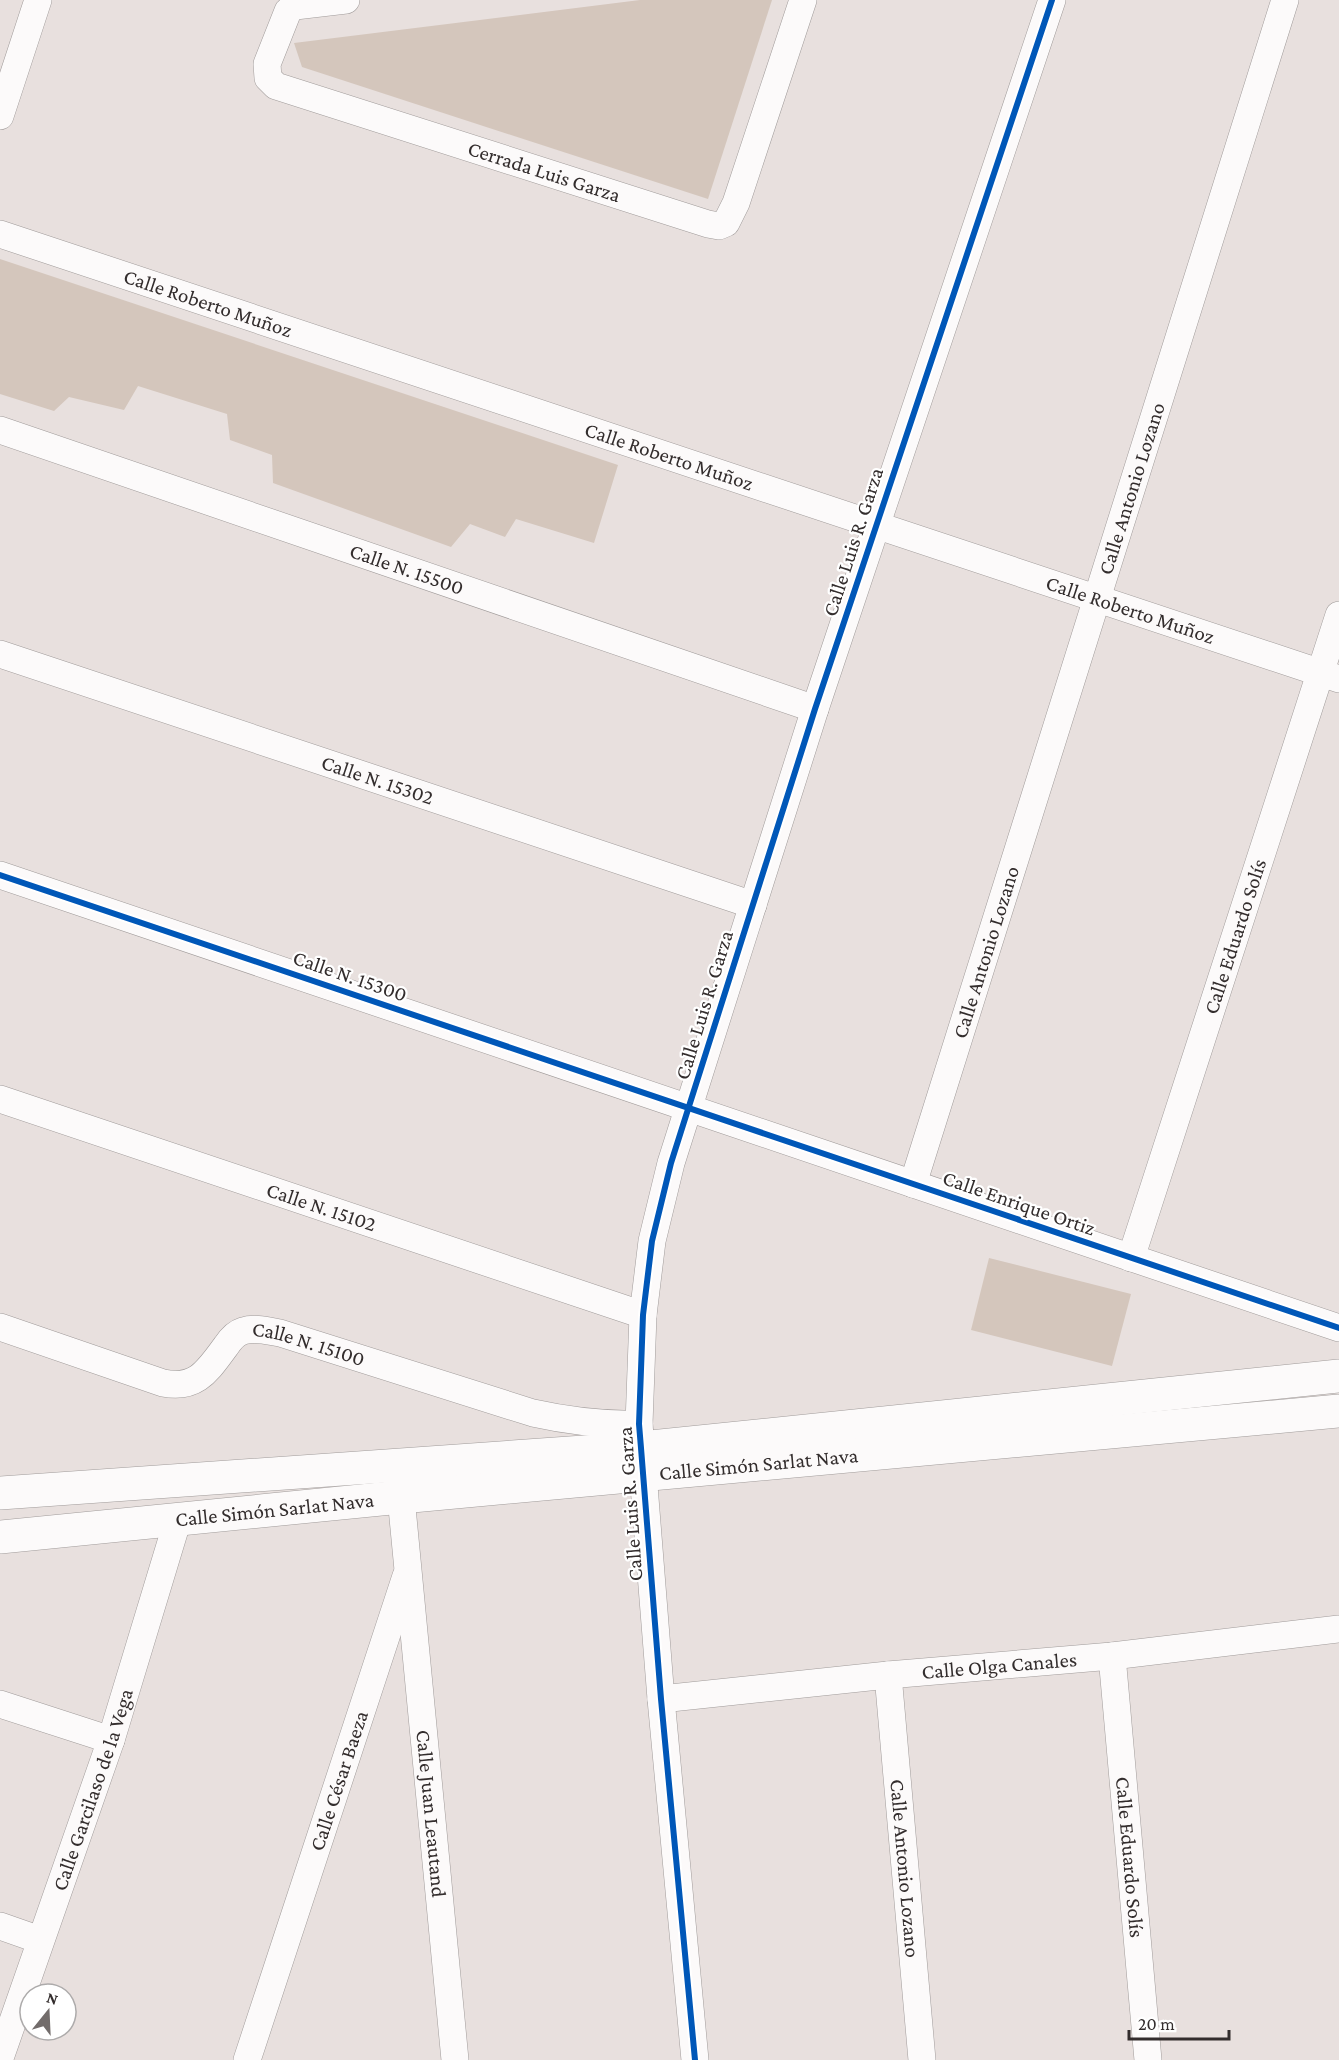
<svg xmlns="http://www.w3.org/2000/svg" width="1339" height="2060" font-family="'Crimson Pro',serif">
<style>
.green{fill:#d4c6bc}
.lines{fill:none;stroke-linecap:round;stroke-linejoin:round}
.street-casing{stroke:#a09b9a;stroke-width:28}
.secondary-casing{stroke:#a09b9a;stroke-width:34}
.street{stroke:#fcfafa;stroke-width:27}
.secondary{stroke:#fcfafa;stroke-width:33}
.cycleway-casing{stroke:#fff;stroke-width:10}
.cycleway{stroke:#0057b8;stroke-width:6}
.labels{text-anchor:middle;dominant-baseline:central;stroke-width:4.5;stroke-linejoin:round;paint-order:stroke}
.street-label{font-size:21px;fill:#332d2d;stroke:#fff}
</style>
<rect width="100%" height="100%" fill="#e8e0de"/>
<!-- green -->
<g class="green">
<polygon points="640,0 772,0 708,199 302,67 294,43"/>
<polygon points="0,259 618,465 594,543 516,519 505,537 470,524 451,547 273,483 272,455 230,440 227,414 138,386 124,410 69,397 54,411 0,394"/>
<polygon points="989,1258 1131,1294 1112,1366 971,1330"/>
</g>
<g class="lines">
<!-- street casing -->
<g class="street-casing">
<g id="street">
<path id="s1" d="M346 0 295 6 288 11 267 64 268 78 276 86 708 224 719 226 726 223 736 203 803 0"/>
<polyline points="0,116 38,0"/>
<path id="s2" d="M0 234 1339 679"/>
<path id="s3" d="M0 430 815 709"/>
<path id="s4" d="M0 654 753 905"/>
<polyline points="0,875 1339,1328"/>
<path id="s5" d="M0 1099 643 1315"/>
<path id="s6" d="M913 1184 1285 0"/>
<path id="s7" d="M1131 1258 1339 615"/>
<path id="s8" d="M0 1327 163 1383C197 1390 208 1370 226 1346 230 1340 236 1333 243 1331 255 1327 268 1331 280 1333L533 1413C569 1421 603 1425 639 1424"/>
<path id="s9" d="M401 1497 455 2060"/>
<path id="s10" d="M1112 1656 1148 2060"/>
<path id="s11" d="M888 1675 922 2060"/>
<path id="s12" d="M661 1699 888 1675 1112 1656 1339 1629"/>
<polyline points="0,1704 111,1740"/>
<polyline points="0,1926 40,1940"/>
<path id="s13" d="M0 2058 111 1740 178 1519"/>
<path id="s14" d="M247 2060 406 1576"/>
<polyline points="695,2060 661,1699 641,1448 639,1424 643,1315 652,1241 671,1163 815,709 1052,0"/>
</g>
</g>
<!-- secondary casing -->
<g class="secondary-casing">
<g id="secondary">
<polyline points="0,1493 641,1448 1339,1376"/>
<path id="s15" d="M0 1537 401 1497 1339 1411"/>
</g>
</g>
<!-- street -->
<use href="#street" class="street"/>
<!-- secondary -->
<use href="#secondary" class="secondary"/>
<!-- cycleway casing -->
<g class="cycleway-casing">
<g id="cycleway">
<polyline points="0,875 1339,1328"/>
<polyline points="695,2060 661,1699 641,1448 639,1424 643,1315 652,1241 671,1163 815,709 1052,0"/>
</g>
</g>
<!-- cycleway -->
<use href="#cycleway" class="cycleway"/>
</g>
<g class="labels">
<!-- street labels -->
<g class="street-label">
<text stroke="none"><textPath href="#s1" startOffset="424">Cerrada Luis Garza</textPath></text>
<text stroke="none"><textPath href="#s2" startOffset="219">Calle Roberto Muñoz</textPath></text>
<text stroke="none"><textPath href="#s2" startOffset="705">Calle Roberto Muñoz</textPath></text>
<text stroke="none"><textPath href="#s6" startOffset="729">Calle Antonio Lozano</textPath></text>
<text transform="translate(853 542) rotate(-72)">Calle Luis R. Garza</text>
<text stroke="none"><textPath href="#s3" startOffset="430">Calle N. 15500</textPath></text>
<text stroke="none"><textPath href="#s2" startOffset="1191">Calle Roberto Muñoz</textPath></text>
<text stroke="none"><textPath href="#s4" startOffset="398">Calle N. 15302</textPath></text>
<text stroke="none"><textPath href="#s7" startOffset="338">Calle Eduardo Solís</textPath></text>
<text stroke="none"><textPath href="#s6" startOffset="243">Calle Antonio Lozano</textPath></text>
<text transform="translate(350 976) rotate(19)">Calle N. 15300</text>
<text transform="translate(704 1005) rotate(-73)">Calle Luis R. Garza</text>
<text transform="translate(1019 1203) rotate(19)">Calle Enrique Ortiz</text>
<text stroke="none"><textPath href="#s5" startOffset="339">Calle N. 15102</textPath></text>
<text stroke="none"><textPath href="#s8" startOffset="342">Calle N. 15100</textPath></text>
<text stroke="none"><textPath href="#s15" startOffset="762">Calle Simón Sarlat Nava</textPath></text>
<text transform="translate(630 1504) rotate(-94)">Calle Luis R. Garza</text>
<text stroke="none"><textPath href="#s15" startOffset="276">Calle Simón Sarlat Nava</textPath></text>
<text stroke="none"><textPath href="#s12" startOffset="340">Calle Olga Canales</textPath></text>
<text stroke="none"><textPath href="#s14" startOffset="294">Calle César Baeza</textPath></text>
<text stroke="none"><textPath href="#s13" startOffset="284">Calle Garcilaso de la Vega</textPath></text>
<text stroke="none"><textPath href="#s9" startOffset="318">Calle Juan Leautand</textPath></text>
<text stroke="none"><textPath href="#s10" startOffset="202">Calle Eduardo Solís</textPath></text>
<text stroke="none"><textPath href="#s11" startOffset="194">Calle Antonio Lozano</textPath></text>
</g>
</g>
<!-- north arrow -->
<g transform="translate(48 2012) rotate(18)"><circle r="28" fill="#ffffff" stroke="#adabab" stroke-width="1.5"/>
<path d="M0-4.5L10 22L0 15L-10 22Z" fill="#726c6b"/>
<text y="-9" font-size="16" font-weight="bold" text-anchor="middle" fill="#332d2d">N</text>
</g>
<!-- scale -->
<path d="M1129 2030v9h100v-9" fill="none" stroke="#332d2d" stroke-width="3"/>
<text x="1138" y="2030" font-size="18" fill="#332d2d" stroke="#ffffff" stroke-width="4.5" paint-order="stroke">20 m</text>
</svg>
